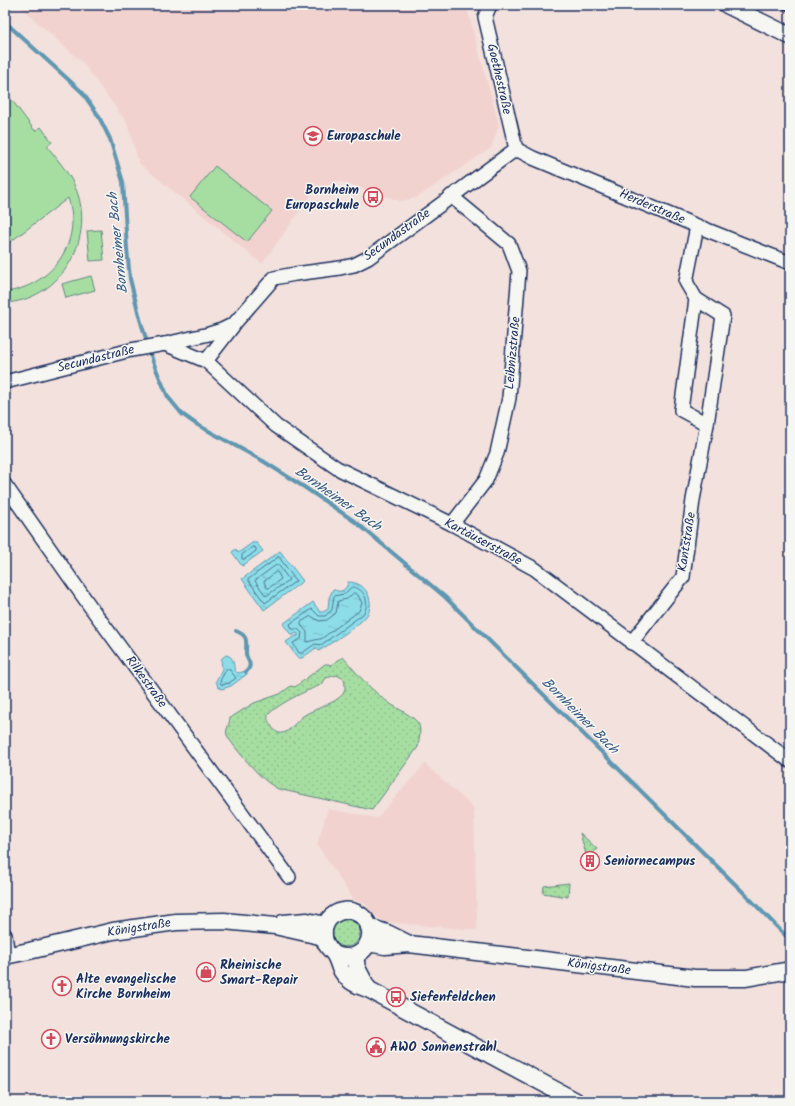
<svg xmlns="http://www.w3.org/2000/svg" width="795" height="1106" font-family="Kalam,sans-serif">
<style>
.built{fill:#f1d2cf}
.green{fill:url(#green-dots);stroke:#608680;fill-rule:evenodd}
.pitch{fill:#a6dea2;stroke:#608680}
.water{fill:url(#water-ripples);stroke:#5f97b1}
.lines{fill:none;stroke-linecap:round;stroke-linejoin:round}
.shore{stroke:#497595;stroke-width:1}
.stream{stroke:#5f97b1;stroke-width:4}
.minor-casing{stroke:#1b2f5e;stroke-width:16}
.tertiary-casing{stroke:#1b2f5e;stroke-width:19}
.minor{stroke:#f6f6f2;stroke-width:13}
.tertiary{stroke:#f6f6f2;stroke-width:16}
.rail{stroke:#1b2f5e;stroke-width:3}
.labels{text-anchor:middle;dominant-baseline:central;stroke-width:3;stroke-linejoin:round;paint-order:stroke}
.street-label{font-size:13px;fill:#1b2f5e;stroke:#f6f6f2}
.poi-label{font-size:13px;font-weight:bold;fill:#1b2f5e;stroke:#f6f6f2;text-anchor:start}
.water-label{font-size:14px;font-style:italic;fill:#385a80;stroke:#f6f6f2}
</style>
<defs>
<pattern id="green-dots" width="8" height="8" patternUnits="userSpaceOnUse"><rect width="8" height="8" fill="#a6dea2"/><path d="M2 2h.1M6 6h.1" fill="none" stroke="#8ebf8e" stroke-width="1.8" stroke-linecap="round"/></pattern>
<pattern id="water-ripples" width="26" height="14" patternUnits="userSpaceOnUse"><rect width="26" height="14" fill="#8ddde8"/><path d="M2 4q2-2 4 0t4 0M15 11q2-2 4 0t4 0" fill="none" stroke="#79bec9"/></pattern>
</defs>
<rect width="100%" height="100%" fill="#f3e1dd"/>
<filter id="ink" filterUnits="userSpaceOnUse"><feTurbulence type="fractalNoise" baseFrequency=".025" numOctaves="2"/><feDisplacementMap in="SourceGraphic" scale="8" xChannelSelector="R" yChannelSelector="G"/><feConvolveMatrix kernelMatrix="1 2 1 2 8 2 1 2 1" color-interpolation-filters="sRGB"/></filter>
<g filter="url(#ink)">
<!-- built -->
<g class="built">
<polygon points="18,5 466,5 499,125 491,148 416,198 400,201 339,181 314,191 262,264 139,163 127,123 83,63"/>
<polygon points="425,764 474,808 477,930 384,922 375,916 364,903 354,900 317,845 328,809 377,818"/>
</g>
<!-- green -->
<g class="green">
<path d="M343 657C358 675 370 689 389 703 396 708 416 717 419 725 421 732 419 740 418 747L372 810 278 789C274 786 269 784 265 780 258 775 230 743 227 735 225 730 230 723 230 718L254 703 280 694 291 686 295 687 325 664H328L331 665ZM337 675 344 679C345 684 346 689 343 694 335 704 315 708 303 716 297 720 289 733 282 733 277 734 273 729 271 725 269 722 267 719 268 716 270 709 301 693 309 690 313 688 320 686 323 683 324 681 325 679 326 678Z"/>
<polygon points="580,833 597,849 587,858"/>
<polygon points="569,883 568,897 543,893 544,886"/>
<circle cx="346" cy="933" r="14"/>
</g>
<!-- pitch -->
<g class="pitch">
<path d="M5 91 35 131 41 127 52 142 47 146C59 162 74 178 79 198 92 247 57 300 5 303V292C50 287 84 243 68 198L5 246Z"/>
<polygon points="215,166 272,211 247,242 190,197"/>
<polygon points="101,230 104,260 90,261 87,231"/>
<polygon points="91,276 95,290 66,298 62,284"/>
</g>
<!-- water -->
<g class="water">
<polygon points="255,541 263,551 242,566 232,552 236,549 238,553"/>
<polygon points="280,551 303,581 264,610 242,579"/>
<path d="M348 582C357 582 364 586 368 594 371 601 371 609 367 615 361 624 330 644 319 651L316 648 302 658H298L286 642 295 636H298V634L296 633 292 636 283 624 313 602 320 612H323L328 609 329 598 333 589C340 594 347 590 348 582Z"/>
<path d="M226 655C240 657 227 679 245 671L247 674 231 686 222 689 218 687 216 681 222 669 221 659Z"/>
</g>
<g class="lines">
<!-- shore -->
<g class="shore">
<polygon points="253,547 256,548 256,551 245,559 242,559 242,555"/>
<polygon points="279,557 296,581 265,603 248,580"/>
<polygon points="278,564 289,580 266,596 255,581"/>
<polygon points="276,572 278,573 281,579 269,588 267,588 264,582"/>
<path d="M352 587C366 588 370 604 363 614L321 645 315 644 302 653H299L293 643 301 639 302 633 298 629H292L290 624 312 609 319 616H325L332 610 334 596 344 594Z"/>
<path d="M354 593 358 595 362 603 359 611 321 639C317 639 308 642 307 642V632L301 625V622L311 616 319 621 327 620 336 613 338 601 347 599Z"/>
<polygon points="227,669 229,669 236,678 229,683 222,685 220,683 221,679"/>
</g>
<!-- stream -->
<g class="stream">
<polyline points="5,22 82,92 98,115 110,139 123,182 127,249 130,279 140,319 153,362 168,397 182,414 196,424 263,461 304,487 357,523 445,597 743,892 785,935"/>
<path d="M236 631C249 636 246 642 246 652 245 660 255 663 246 672"/>
</g>
<!-- minor casing -->
<g class="minor-casing">
<g id="minor">
<polyline points="490,5 485,17 516,149"/>
<polyline points="516,149 533,158 697,226 790,263"/>
<polyline points="451,196 509,244 519,271 509,398 497,453 486,480 452,524"/>
<polyline points="696,299 723,316 707,424"/>
<polyline points="165,344 206,361 276,426 337,468 452,524 535,569 790,761"/>
<polyline points="206,361 233,326"/>
<polyline points="5,382 131,350 165,344 209,334 222,330 234,324 274,278 295,274 340,268 354,265 368,258 516,149"/>
<polyline points="5,485 92,609 289,877"/>
<polyline points="631,643 683,577 693,500 707,424 681,410 696,299 686,282 697,226"/>
<polyline points="5,935 7,949 5,955"/>
</g>
</g>
<!-- tertiary casing -->
<g class="tertiary-casing">
<g id="tertiary">
<polyline points="727,5 790,36"/>
<polyline points="283,923 307,921 325,925"/>
<polyline points="369,927 387,933 409,944"/>
<polyline points="368,943 385,946 409,944 695,978 746,978 790,970"/>
<path d="M334 954C366 968 384 927 357 913 341 905 322 918 324 936 324 944 329 948 334 954 337 958 338 963 340 968 346 980 355 985 368 989L576 1101"/>
<polyline points="5,956 29,951 113,931 176,922 224,921 275,926 324,937"/>
<polyline points="355,956 357,968 368,989"/>
</g>
</g>
<!-- minor -->
<use href="#minor" class="minor"/>
<!-- tertiary -->
<use href="#tertiary" class="tertiary"/>
<!-- rail -->
<polyline class="rail" points="778,5 790,11"/>
</g>
</g>
<!-- icons -->
<defs>
<g id="school-ring" transform="scale(1)"><circle r="9.5" fill="#f6f6f2" stroke="#d1495b" stroke-width="1.5"/><path d="M0-5L7-2L0 1L-7-2ZM-4 1L0 2.5L4 1V4Q0 6-4 4Z" fill="#d1495b"/></g>
<g id="bus-ring" transform="scale(1)"><circle r="9.5" fill="#f6f6f2" stroke="#d1495b" stroke-width="1.5"/><path d="M-5-6H5V4H4V6H2V4H-2V6H-4V4H-5ZM-3.5-4V0h7V-4ZM-3.5 1.2v1.5H-2V1.2ZM2 1.2v1.5H3.5V1.2Z" fill="#d1495b"/></g>
<g id="building-ring" transform="scale(1)"><circle r="9.5" fill="#f6f6f2" stroke="#d1495b" stroke-width="1.5"/><path d="M-4-6H4V6H1V3H-1V6H-4ZM-2.5-4.3h1.7v1.8h-1.7ZM.8-4.3h1.7v1.8H.8ZM-2.5-1h1.7V.8h-1.7ZM.8-1h1.7V.8H.8Z" fill="#d1495b"/></g>
<g id="shop-ring" transform="scale(1)"><circle r="9.5" fill="#f6f6f2" stroke="#d1495b" stroke-width="1.5"/><path d="M-5-2.5h2.3a2.7 3.5 0 0 1 5.4 0H5L5.5 6h-11ZM-1.5-2.5h3a1.5 2.3 0 0 0-3 0Z" fill="#d1495b"/></g>
<g id="church-ring" transform="scale(1)"><circle r="9.5" fill="#f6f6f2" stroke="#d1495b" stroke-width="1.5"/><path d="M-1.2-6h2.4v3.5h3.3v2.4h-3.3V6h-2.4V-.1h-3.3v-2.4h3.3Z" fill="#d1495b"/></g>
<g id="civic-ring" transform="scale(1)"><circle r="9.5" fill="#f6f6f2" stroke="#d1495b" stroke-width="1.5"/><path d="M-.6-6.5H3V-4.5H.6V-3L4-1V1h2V6H-6V1h2V-1L-.6-3ZM-1.2 2.5V6h2.4V2.5Z" fill="#d1495b"/></g>
</defs>
<g fill-rule="evenodd">
<use href="#school-ring" x="313" y="136"/>
<use href="#bus-ring" x="373" y="197"/>
<use href="#building-ring" x="590" y="861"/>
<use href="#shop-ring" x="206" y="972"/>
<use href="#church-ring" x="62" y="986"/>
<use href="#bus-ring" x="396" y="997"/>
<use href="#church-ring" x="51" y="1039"/>
<use href="#civic-ring" x="376" y="1047"/>
</g>
<g class="labels">
<!-- street labels -->
<g class="street-label">
<text transform="translate(499 79) rotate(77)">Goethestraße</text>
<text transform="translate(652 207) rotate(23)">Herderstraße</text>
<text transform="translate(397 235) rotate(-36)">Secundastraße</text>
<text transform="translate(513 353) rotate(-85)">Leibnizstraße</text>
<text transform="translate(96 359) rotate(-14)">Secundastraße</text>
<text transform="translate(483 542) rotate(28)">Kartäuserstraße</text>
<text transform="translate(687 542) rotate(-81)">Kantstraße</text>
<text transform="translate(146 682) rotate(54)">Rilkestraße</text>
<text transform="translate(139 928) rotate(-9)">Königstraße</text>
<text transform="translate(599 967) rotate(7)">Königstraße</text>
</g>
<!-- poi labels -->
<g class="poi-label">
<text x="327" y="136">Europaschule</text>
<text x="359" y="190" text-anchor="end">Bornheim<tspan x="359" dy="15">Europaschule</tspan></text>
<text x="604" y="861">Seniornecampus</text>
<text x="220" y="965">Rheinische<tspan x="220" dy="15">Smart-Repair</tspan></text>
<text x="76" y="979">Alte evangelische<tspan x="76" dy="15">Kirche Bornheim</tspan></text>
<text x="410" y="997">Siefenfeldchen</text>
<text x="65" y="1039">Versöhnungskirche</text>
<text x="390" y="1047">AWO Sonnenstrahl</text>
</g>
<!-- water labels -->
<g class="water-label">
<text transform="translate(118 243) rotate(-96)">Bornheimer Bach</text>
<text transform="translate(338 499) rotate(35)">Bornheimer Bach</text>
<text transform="translate(580 716) rotate(45)">Bornheimer Bach</text>
</g>
</g>
<!-- margin -->
<rect width="795" height="1106" fill="none" stroke="#f6f6f2" stroke-width="20"/>
<rect x="10" y="10" width="775" height="1086" fill="none" stroke="#1b2f5e" stroke-width="1.5" filter="url(#ink)"/>
</svg>
